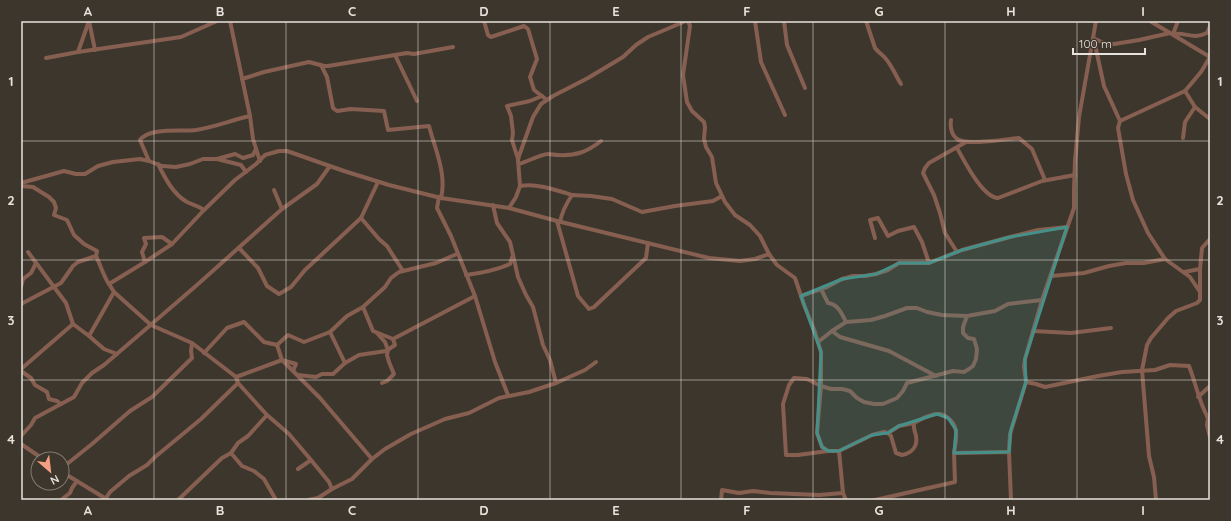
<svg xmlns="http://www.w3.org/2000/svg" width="1231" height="521" font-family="Quicksand,sans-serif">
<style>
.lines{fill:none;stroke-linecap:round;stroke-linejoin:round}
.minor{stroke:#875f51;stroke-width:4}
.marked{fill:#45918a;fill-opacity:0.2;stroke:#45918a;stroke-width:3;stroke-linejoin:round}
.grid{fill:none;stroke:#e6e2dc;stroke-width:1;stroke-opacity:0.55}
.neatline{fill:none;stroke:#e6e2dc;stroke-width:1.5}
.grid-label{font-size:13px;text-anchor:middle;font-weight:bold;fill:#e6e2dc}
</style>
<rect width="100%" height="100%" fill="#3d362c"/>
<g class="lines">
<!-- minor -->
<g class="minor">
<polyline points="89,21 95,50"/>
<polyline points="230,21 250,116 253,139 260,161"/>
<polyline points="484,21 488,35 491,37 524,26 528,29 537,59 530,77 534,90 547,100"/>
<path d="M688 21 690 26 683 75 687 102 692 111 704 122 705 127 704 139 706 147 712 157 716 183 725 202 735 215 750 225 760 236 769 254 777 265 795 278 804 305 815 332 821 352V386L817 433 822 447 828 451H839L872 435 884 432 888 433 891 436 896 453 902 455C911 453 918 447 916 436 915 431 913 428 914 423 919 420 931 414 937 414 946 413 955 423 956 431 957 439 955 446 954 453L1009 452"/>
<polyline points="755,21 761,62 785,115"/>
<polyline points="784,21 787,45 805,88"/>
<path d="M866 21 875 48C878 52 883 55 886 59 892 66 896 76 901 84"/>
<polyline points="1150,21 1210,57 1201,72 1185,91 1195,107 1185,122 1183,138"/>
<path d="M1178 21 1173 34C1187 32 1192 40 1207 33L1210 26"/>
<polyline points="1093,38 1108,45 1139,40 1170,33"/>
<polyline points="1094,40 1104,86 1120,121 1118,128 1126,174 1133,200 1148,233 1165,259 1190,277 1200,292"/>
<polyline points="78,52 89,21"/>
<polyline points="395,55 417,101"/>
<polyline points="46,58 78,52 181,37 217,21"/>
<path d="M321 65 327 77 333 108 337 111 351 109 384 111 388 130 429 126C435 149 447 174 441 198"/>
<polyline points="242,79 264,72 309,62 324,66 328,66 407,53 414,54 453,47"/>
<polyline points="1195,107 1210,119"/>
<path d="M250 116C232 120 215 127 196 130 181 132 150 127 140 140L149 161 162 166 176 167 190 164 203 159H217L235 154 243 158 253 155 256 149"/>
<path d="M951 120C950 127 951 134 957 139 967 146 1007 139 1019 138L1032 149 1045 180"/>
<polyline points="1120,121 1185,91"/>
<path d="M957 148C964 160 982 197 998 198L1042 181 1075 175"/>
<polyline points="217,159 241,165 246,172"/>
<polyline points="518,159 512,140 513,133 511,116 507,106 530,101 542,96"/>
<path d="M158 164C165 178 173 194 187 202 193 205 199 206 204 210"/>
<path d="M519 164C526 162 542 154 548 154 551 154 555 155 558 155 576 156 587 152 601 141"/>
<polyline points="21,183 64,171 76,174 85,174 98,166 113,162 140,159 149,161"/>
<path d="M21 186 33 187 49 197 54 202 56 208 54 215 67 220 74 235 84 244 97 251 96 256C100 264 104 277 109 284"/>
<path d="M520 186C537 183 556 190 572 195"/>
<polyline points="274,190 282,209"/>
<polyline points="439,197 437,208 451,236 475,296 495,362 508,395"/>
<polyline points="493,205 497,223 510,242 518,277 526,295 533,307 543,345 550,360 556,383"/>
<polyline points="509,208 516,197 520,186 518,160 519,156 533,117 541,104 553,96 588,78 623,57 636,45 648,37 686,21"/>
<polyline points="361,218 379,239 387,246 403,271"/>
<polyline points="557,221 578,296 589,309 594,307 646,258 648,243"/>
<path d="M560 222C562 211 566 204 572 195L591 196 612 199 642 212 675 206 713 201 722 196"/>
<polyline points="875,238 870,220 878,218 888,236 898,231 914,227 922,242 929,263"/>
<polyline points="239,248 258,268 267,286 279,294 291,287 305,270 361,218 378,182"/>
<polyline points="28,252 66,303 73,324"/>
<polyline points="957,252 945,233 940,213 934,195 923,173 925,168 929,163 966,142"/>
<polyline points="145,262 142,252 146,244 144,238 162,237 172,244"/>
<polyline points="1184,272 1200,269"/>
<path d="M466 275C481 273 496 270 510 264L513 255"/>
<polyline points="1051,276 1084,273 1109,266 1126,263 1144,263 1165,259"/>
<polyline points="21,287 23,279 31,273 36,263"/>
<path d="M821 289 828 303C838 304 842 314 846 322"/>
<polyline points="801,296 827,287 842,279 853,276 865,276 876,274 888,270 899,263 929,263 962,250 1010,237 1038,230 1067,227"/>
<polyline points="21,304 61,283 73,266 78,262 96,256"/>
<polyline points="363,307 373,331 393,339 475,296"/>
<polyline points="832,331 840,337 889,351 936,376"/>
<polyline points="1033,331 1071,333 1111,328"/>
<polyline points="330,332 345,363"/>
<polyline points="377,333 385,342 388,350 387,355 389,362 394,374 387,381 382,383"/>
<polyline points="89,336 104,349 117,354"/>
<polyline points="818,342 832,331 846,322 871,320 885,316 907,308 917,308 927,312 942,315 967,316 995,311 1008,304 1042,300"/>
<polyline points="277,345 282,360 296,364 293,371"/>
<polyline points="204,353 227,328 244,322 264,342 277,345 288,335 304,342 330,332 347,316 363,307 385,287 391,278 399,272 436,263 457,254"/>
<polyline points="21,369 73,324 89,336 114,292 109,284 145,262 172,244 204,210 235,180 256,164 265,155 279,151 287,151 344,171 389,185 441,198 509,208 557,221 709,258 740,261 755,259 769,254"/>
<polyline points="21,371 31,378 35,385 47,392 49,399 57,401 61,404"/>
<polyline points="298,375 316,377 322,374 333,374 345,363 359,355 386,351 395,345 393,339"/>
<polyline points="236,377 282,360 320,398 372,459"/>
<path d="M1026 382 1036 384 1045 387 1098 376 1122 372 1155 370 1170 365 1189 366C1196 384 1199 402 1208 418L1207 425 1210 437"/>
<polyline points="238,383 267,415 289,434 311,460 298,469"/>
<polyline points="1198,397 1210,386"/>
<polyline points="888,433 899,426 914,423"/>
<polyline points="21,436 31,425 35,418 74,397 82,383 92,373 104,365 197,285 282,209 317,184 330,166"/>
<polyline points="21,444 43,459"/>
<polyline points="828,451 798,455 786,455 783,404 789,385 794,378 807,379 821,386 831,389 842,389 850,391 857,398 864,402 874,404 883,404 897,398 903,391 907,383 953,371 964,372 969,369 973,366 976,359 977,349 974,339 968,338 963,333 963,327 967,316"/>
<polyline points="839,451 843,493 846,500"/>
<polyline points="231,453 242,466 254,471 264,479 276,500"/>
<polyline points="62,468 92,444 130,411 152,397 192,358 191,351 192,343 151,325 114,292"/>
<polyline points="62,472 108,500"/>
<polyline points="332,489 352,479 372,459 385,449 411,434 445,419 469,413 499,398 529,392 556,383 585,370 596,362"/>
<polyline points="106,498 110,492 129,476 147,465 155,457 201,419 238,383 236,377 192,343"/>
<polyline points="61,500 70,493 72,488 77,481"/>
<polyline points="178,500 222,458 231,453 238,443 248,436 267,415"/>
<polyline points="308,500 318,498 332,489 329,482 311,460"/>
<polyline points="721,500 722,490 739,493 753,491 770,493 819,495 843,493"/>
<polyline points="875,500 955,482 954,453"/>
<polyline points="1011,500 1009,452 1010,434 1026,382 1024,366 1025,359 1042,300 1074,208 1074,189 1075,161 1079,117 1096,21"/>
<polyline points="1156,500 1154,477 1149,456 1142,370 1147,345 1151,338 1168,318 1176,311 1197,303 1200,300 1200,269 1202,248 1210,239"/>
</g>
</g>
<!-- marked area -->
<path class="marked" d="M1067 227 1025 359 1026 382 1011 430 1009 452 954 453 956 430 948 418 937 414 899 426 888 433 872 435 839 451H828L822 447 817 433 821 352 801 296 842 279 876 274 899 263H929L962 250 1010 237Z"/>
<!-- grid -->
<path class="grid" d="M154 21V500M286 21V500M418 21V500M550 21V500M681 21V500M813 21V500M945 21V500M1077 21V500M21 141H1210M21 260H1210M21 380H1210"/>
<!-- border -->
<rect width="1231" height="521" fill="none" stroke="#3d362c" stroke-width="44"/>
<!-- north arrow -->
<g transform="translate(50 471) rotate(152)"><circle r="19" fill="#3d362c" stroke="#817b72"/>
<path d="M0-3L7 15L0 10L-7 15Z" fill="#f3a082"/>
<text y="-6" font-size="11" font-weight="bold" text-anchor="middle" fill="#e6e2dc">N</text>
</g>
<!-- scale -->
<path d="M1073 48v6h72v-6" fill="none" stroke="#e6e2dc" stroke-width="2"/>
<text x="1079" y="48" font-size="12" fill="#e6e2dc" stroke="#3d362c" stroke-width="3" paint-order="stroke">100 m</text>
<rect x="22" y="22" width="1187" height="477" class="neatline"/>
<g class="grid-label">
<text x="88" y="16">A</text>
<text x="220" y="16">B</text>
<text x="352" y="16">C</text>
<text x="484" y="16">D</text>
<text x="616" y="16">E</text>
<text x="747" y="16">F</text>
<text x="879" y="16">G</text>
<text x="1011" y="16">H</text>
<text x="1143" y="16">I</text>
<text x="11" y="86">1</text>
<text x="1220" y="86">1</text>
<text x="11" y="205">2</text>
<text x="1220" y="205">2</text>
<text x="11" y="325">3</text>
<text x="1220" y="325">3</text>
<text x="11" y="444">4</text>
<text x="1220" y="444">4</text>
<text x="88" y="515">A</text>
<text x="220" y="515">B</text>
<text x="352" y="515">C</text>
<text x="484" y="515">D</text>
<text x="616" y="515">E</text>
<text x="747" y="515">F</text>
<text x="879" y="515">G</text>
<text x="1011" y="515">H</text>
<text x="1143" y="515">I</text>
</g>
</svg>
